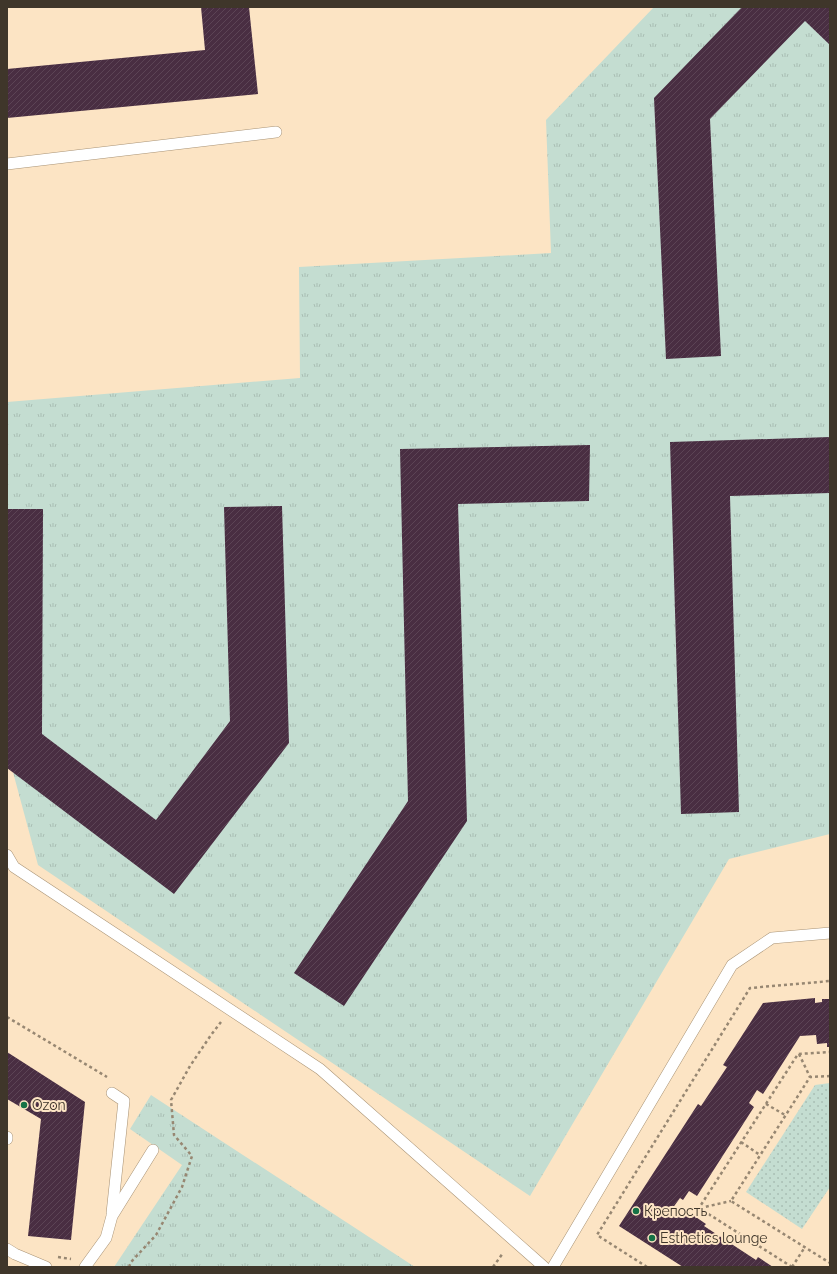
<svg xmlns="http://www.w3.org/2000/svg" width="837" height="1274" font-family="Raleway,sans-serif">
<style>
.grass{fill:url(#grass-tufts)}
.park{fill:url(#park-dots)}
.building{fill:url(#building-hatch)}
.lines{fill:none;stroke-linecap:round;stroke-linejoin:round}
.lane-casing{stroke:#a99375;stroke-width:12}
.path{stroke:#978772;stroke-width:2.5;stroke-dasharray:3 3;stroke-linecap:butt}
.lane{stroke:#fff;stroke-width:11}
.poi-dot{fill:#157246;stroke:#fce4c4;stroke-width:1.5}
.labels{text-anchor:middle;dominant-baseline:central;stroke-width:4;stroke-linejoin:round;paint-order:stroke}
.poi-label{font-size:14px;fill:#3f362a;stroke:#fce4c4;text-anchor:start}
</style>
<defs>
<pattern id="grass-tufts" width="24" height="20" patternUnits="userSpaceOnUse"><rect width="24" height="20" fill="#c4ddd1"/><path d="M3 7l-1-3M5 7V3M7 7l1-3M15 17l-1-3M17 17v-4M19 17l1-3" fill="none" stroke="#a9beb4"/></pattern>
<pattern id="park-dots" width="8" height="8" patternUnits="userSpaceOnUse"><rect width="8" height="8" fill="#c4ddd1"/><path d="M2 2h.1M6 6h.1" fill="none" stroke="#a9beb4" stroke-width="1.8" stroke-linecap="round"/></pattern>
<pattern id="building-hatch" width="6" height="6" patternUnits="userSpaceOnUse"><rect width="6" height="6" fill="#492e42"/><path d="M-1 1l2-2M0 6l6-6M5 7l2-2" fill="none" stroke="#5c4455"/></pattern>
</defs>
<rect width="100%" height="100%" fill="#fce4c4"/>
<!-- grass -->
<g class="grass">
<polygon points="654,7 830,7 830,834 729,859 530,1196 38,865 7,750 7,402 300,378 299,267 551,253 546,120"/>
<polygon points="151,1095 415,1267 114,1267 182,1165 130,1129"/>
</g>
<!-- park -->
<polygon class="park" points="830,1083 830,1187 802,1229 746,1192 815,1085"/>
<!-- building -->
<g class="building">
<polygon points="201,7 249,7 258,94 7,118 7,69 205,50"/>
<polygon points="742,7 830,7 830,45 805,21 710,119 721,356 666,359 654,98"/>
<polygon points="830,437 830,493 730,496 739,812 681,814 670,442"/>
<polygon points="590,445 589,501 458,504 467,821 344,1006 294,973 408,801 400,449"/>
<polygon points="282,506 289,743 174,894 7,768 7,509 43,509 42,734 156,820 230,721 224,507"/>
<polygon points="815,998 815,1003 822,1002 822,999 830,999 830,1047 827,1047 827,1043 817,1044 816,1035 800,1036 763,1094 757,1090 749,1103 754,1107 697,1196 689,1191 683,1200 680,1198 672,1209 683,1217 687,1211 706,1224 704,1226 756,1260 758,1257 773,1267 683,1267 619,1226 698,1104 701,1106 727,1067 723,1065 763,1003"/>
<polygon points="7,1052 85,1102 71,1240 28,1236 41,1119 7,1099"/>
</g>
<g class="lines">
<!-- lane casing -->
<g class="lane-casing">
<g id="lane">
<polyline points="7,164 276,132"/>
<polyline points="7,855 14,867 320,1069 544,1267"/>
<polyline points="112,1093 124,1101 112,1213"/>
<polyline points="7,1137 7,1139"/>
<polyline points="7,1249 15,1254 46,1267"/>
<polyline points="85,1267 106,1238 112,1216 153,1150"/>
<polyline points="553,1267 732,965 772,938 830,933"/>
</g>
</g>
<!-- path -->
<g class="path">
<polyline points="7,1017 107,1077"/>
<polyline points="799,1054 810,1077"/>
<polyline points="830,1076 810,1077 731,1201 830,1263"/>
<polyline points="766,1104 785,1115"/>
<polyline points="741,1142 760,1155"/>
<polyline points="700,1208 731,1201"/>
<polyline points="58,1257 71,1259"/>
<polyline points="129,1267 131,1262 156,1235 182,1187 192,1156 174,1135 171,1100 190,1066 211,1035 221,1022"/>
<polyline points="493,1267 503,1253"/>
<polyline points="647,1267 597,1235 750,988 830,981"/>
<polyline points="792,1267 699,1208 798,1054 830,1052"/>
<polyline points="792,1267 805,1247"/>
</g>
<!-- lane -->
<use href="#lane" class="lane"/>
</g>
<!-- markers -->
<g class="poi-dot">
<circle cx="24" cy="1105" r="4"/>
<circle cx="636" cy="1211" r="4"/>
<circle cx="652" cy="1238" r="4"/>
</g>
<g class="labels">
<!-- poi labels -->
<g class="poi-label">
<text x="32" y="1105">Ozon</text>
<text x="644" y="1211">Крепость</text>
<text x="660" y="1238">Esthetics lounge</text>
</g>
</g>
<!-- border -->
<rect width="837" height="1274" fill="none" stroke="#3f362a" stroke-width="16"/>
</svg>
